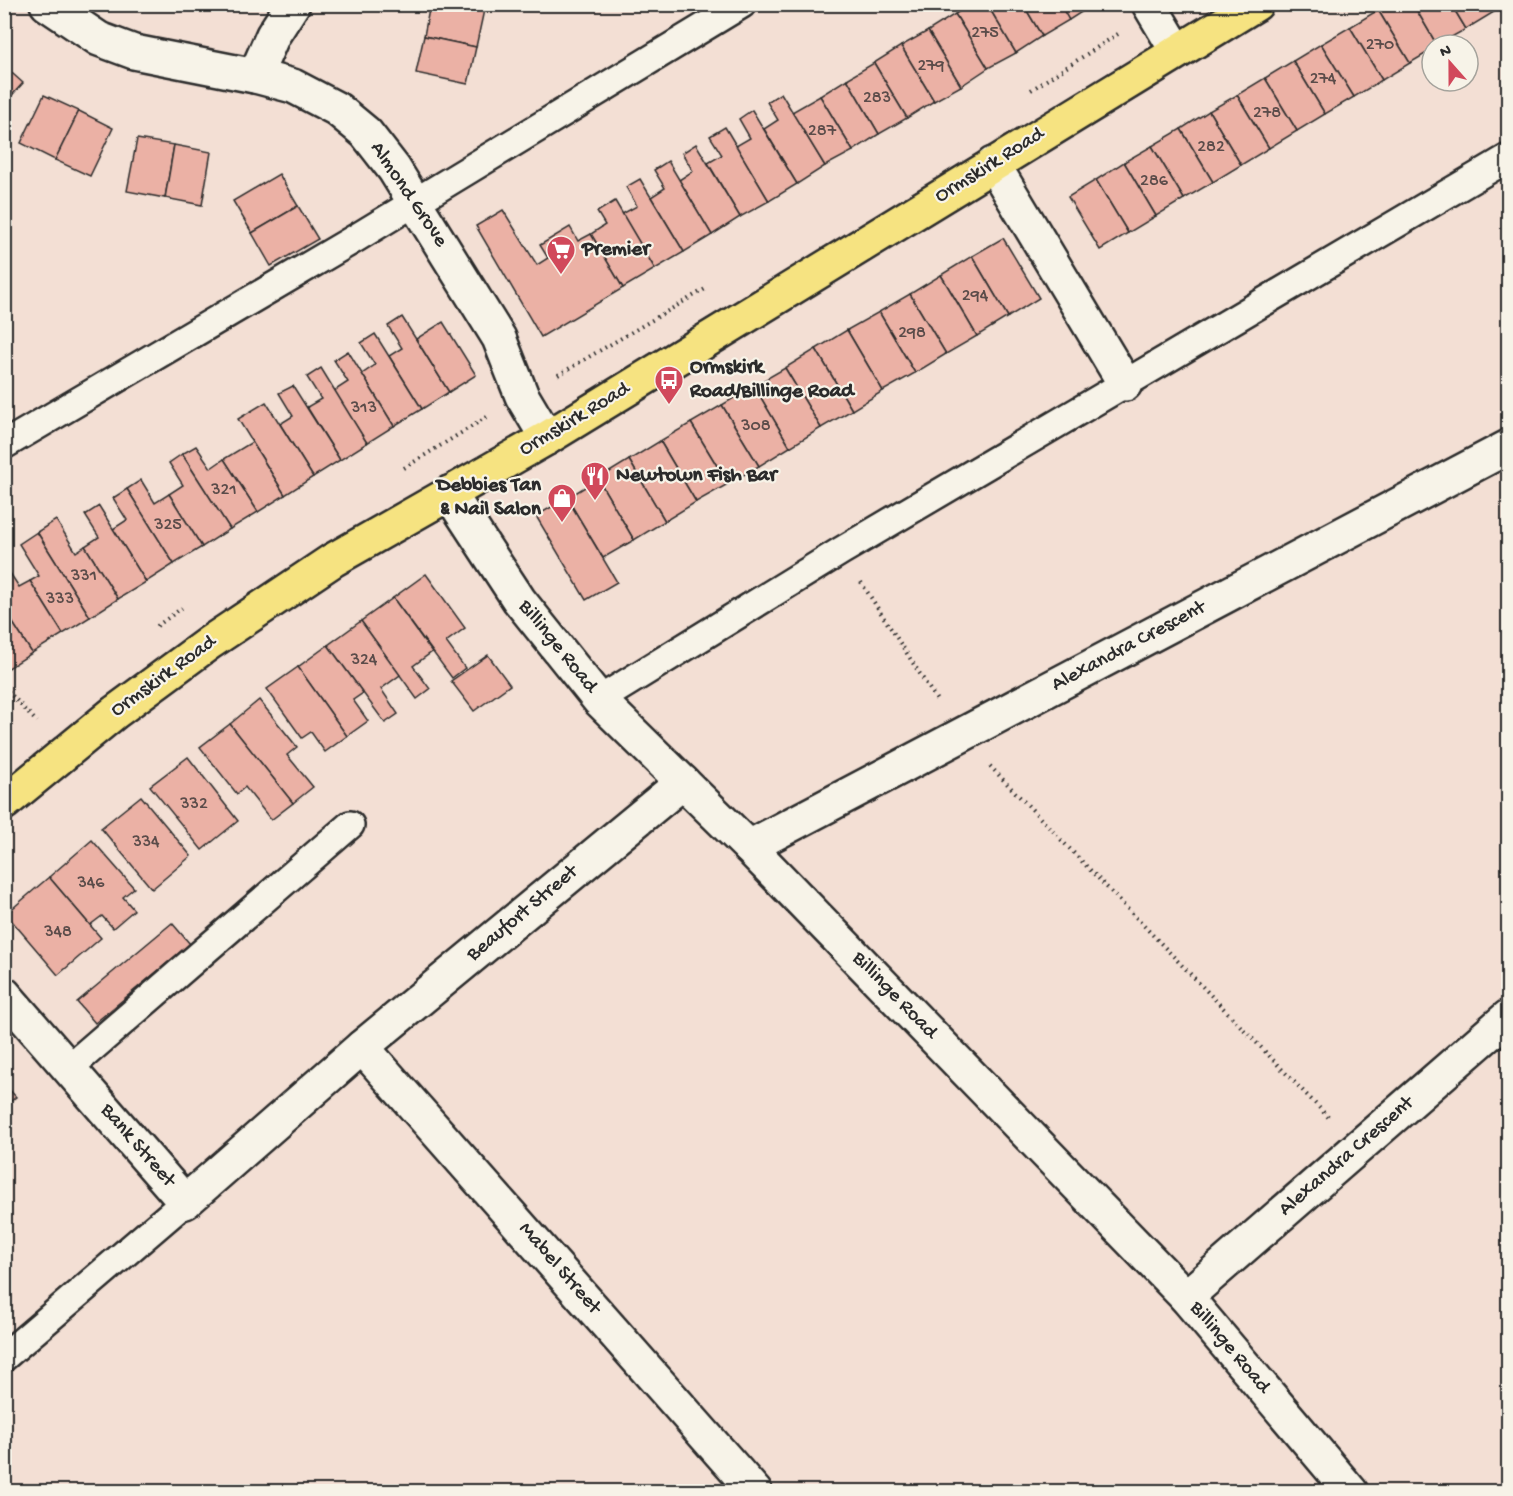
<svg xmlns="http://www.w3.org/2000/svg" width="1513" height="1496" font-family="'Gochi Hand',sans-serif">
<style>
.building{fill:#ebb1a5;stroke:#2b2b2b;stroke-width:1.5}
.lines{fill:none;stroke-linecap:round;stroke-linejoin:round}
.lane-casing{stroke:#2b2b2b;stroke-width:32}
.street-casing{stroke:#2b2b2b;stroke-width:38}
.highway-casing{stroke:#2b2b2b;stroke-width:38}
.path{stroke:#2b2b2b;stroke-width:4;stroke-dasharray:1.5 4.5;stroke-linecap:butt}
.lane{stroke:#f7f3e8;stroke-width:27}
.street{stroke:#f7f3e8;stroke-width:33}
.highway{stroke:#f6e381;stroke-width:33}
.labels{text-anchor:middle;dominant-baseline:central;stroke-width:4.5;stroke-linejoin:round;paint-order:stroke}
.number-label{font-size:18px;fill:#5b4c4a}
.street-label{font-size:21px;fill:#2b2b2b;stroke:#f7f3e8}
.poi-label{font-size:21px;font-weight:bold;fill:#2b2b2b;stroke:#f7f3e8;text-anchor:start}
</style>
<rect width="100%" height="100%" fill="#f3dfd4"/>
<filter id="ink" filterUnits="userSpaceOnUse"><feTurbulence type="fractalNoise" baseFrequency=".0167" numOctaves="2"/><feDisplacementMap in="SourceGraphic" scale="12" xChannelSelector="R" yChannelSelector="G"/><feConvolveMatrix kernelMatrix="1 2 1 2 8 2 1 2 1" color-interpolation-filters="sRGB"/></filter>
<g filter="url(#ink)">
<!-- building -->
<g class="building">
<polygon points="430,4 459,4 484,10 476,47 424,36"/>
<polygon points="971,4 987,4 1016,53 988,68 955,14"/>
<polygon points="987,4 1023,4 1042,36 1016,53"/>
<polygon points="1023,4 1060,4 1069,20 1042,36"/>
<polygon points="1060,4 1094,4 1069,20"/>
<polygon points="1386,4 1413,4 1437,45 1432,45 1432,50 1410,63 1378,10"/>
<polygon points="1413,4 1451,4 1466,29 1437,45"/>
<polygon points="1451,4 1490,4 1494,12 1466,29"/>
<polygon points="1378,10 1410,63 1382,80 1350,27"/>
<polygon points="955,14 988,68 961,86 928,31"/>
<polygon points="1350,27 1382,80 1354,97 1321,44"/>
<polygon points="928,31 961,86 934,101 901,46"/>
<polygon points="424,36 476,47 468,84 416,73"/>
<polygon points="1321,44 1354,97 1325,114 1293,61"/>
<polygon points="901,46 934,101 907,118 874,63"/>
<polygon points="1293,61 1325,114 1297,131 1265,78"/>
<polygon points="874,63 907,118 879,134 847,79"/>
<polygon points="4,66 23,83 4,104"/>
<polygon points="1265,78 1297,131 1269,148 1237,95"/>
<polygon points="847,79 879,134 853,151 820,96"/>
<polygon points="781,93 825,166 797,184 764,129 778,120 767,102"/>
<polygon points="44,95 79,111 55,160 21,143"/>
<polygon points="1237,95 1269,148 1241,165 1209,111"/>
<polygon points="820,96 853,151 825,166 792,112"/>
<polygon points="752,110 797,184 769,201 736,146 750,138 739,119"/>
<polygon points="79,111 113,128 90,176 55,160"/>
<polygon points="1209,111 1241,165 1213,182 1181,129"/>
<polygon points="725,127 769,201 740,217 708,163 722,155 710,136"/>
<polygon points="1181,129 1213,182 1184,199 1152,146"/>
<polygon points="137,139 174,145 165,198 127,191"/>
<polygon points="696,144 740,217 712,235 679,180 693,171 682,153"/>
<polygon points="174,145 211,152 202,205 165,198"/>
<polygon points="1152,146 1184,199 1156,216 1124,162"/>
<polygon points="668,161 712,235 684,252 651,197 665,188 654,170"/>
<polygon points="1124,162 1156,216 1128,233 1096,180"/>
<polygon points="279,174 298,206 252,233 233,201"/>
<polygon points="640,179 684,252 655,269 622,214 637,206 626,187"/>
<polygon points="1096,180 1128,233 1100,250 1068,197"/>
<polygon points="615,201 655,269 623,288 591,234 605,225 597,212"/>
<polygon points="298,206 318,239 271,266 252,233"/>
<polygon points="503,210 537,265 548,258 540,245 570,227 578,241 591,234 623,288 541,337 476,226"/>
<polygon points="1003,238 1039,298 1008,317 972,256"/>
<polygon points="972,256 1008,317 977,336 941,275"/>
<polygon points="941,275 977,336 946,354 910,294"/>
<polygon points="910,294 946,354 915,373 879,312"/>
<polygon points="879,312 915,373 883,391 847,330"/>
<polygon points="402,317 449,392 422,409 389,356 402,348 388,326"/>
<polygon points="443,322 476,375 449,392 416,339"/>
<polygon points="847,330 883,391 852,410 816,349"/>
<polygon points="375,334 422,409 394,426 362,374 375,365 361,343"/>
<polygon points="816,349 852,410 821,428 785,368"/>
<polygon points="348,351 394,426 367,443 334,391 348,382 334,360"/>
<polygon points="321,368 367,443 340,460 307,407 321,399 307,377"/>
<polygon points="785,368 821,428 790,447 754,386"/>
<polygon points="293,386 340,460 313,477 280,424 293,416 279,393"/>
<polygon points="754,386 790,447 759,466 722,405"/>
<polygon points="266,402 313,477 285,495 238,419"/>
<polygon points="722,405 759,466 728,484 691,423"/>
<polygon points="691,423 728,484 696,502 660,441"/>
<polygon points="660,441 696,502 665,521 629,460"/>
<polygon points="252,442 285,495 258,512 224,459"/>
<polygon points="196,446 211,468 224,459 258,512 230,529 182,454"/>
<polygon points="182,454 230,529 202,547 169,494 183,485 169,463"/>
<polygon points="629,460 665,521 634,540 598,479"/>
<polygon points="598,479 634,540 603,558 567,498"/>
<polygon points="141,480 155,503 169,494 202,547 174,564 127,489"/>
<polygon points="127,489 174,564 146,582 113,529 127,520 113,498"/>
<polygon points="567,498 617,582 586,600 536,516"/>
<polygon points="99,506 146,582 118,599 85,546 99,537 85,515"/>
<polygon points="56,520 76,552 85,546 118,599 90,617 37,532"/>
<polygon points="37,532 90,617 63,634 30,581 39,576 19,544"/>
<polygon points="4,564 19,587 30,581 63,634 32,653 4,609"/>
<polygon points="426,574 465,628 446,642 465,668 452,678 393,598"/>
<polygon points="393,598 432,652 413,666 430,689 417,699 361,621"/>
<polygon points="4,609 32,653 4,671"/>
<polygon points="361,621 400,675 381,689 398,714 385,723 328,645"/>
<polygon points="328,645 363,693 353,700 368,721 347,736 298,667"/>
<polygon points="488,655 510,685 474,711 451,681"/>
<polygon points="298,667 347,736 325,752 311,732 302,738 267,689"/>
<polygon points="259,700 297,747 287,755 313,787 293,803 230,724"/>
<polygon points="230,724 293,803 271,820 245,787 237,794 200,747"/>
<polygon points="188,757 238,821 202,850 150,786"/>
<polygon points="141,796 191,856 152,889 101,828"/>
<polygon points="92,840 134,888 123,897 134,910 113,928 102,916 90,925 49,877"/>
<polygon points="49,877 101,938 58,975 6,914"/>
<polygon points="172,923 190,944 95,1023 77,1002"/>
<polygon points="4,1084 16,1097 4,1107"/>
</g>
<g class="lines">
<!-- lane casing -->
<g class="lane-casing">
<g id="lane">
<polyline points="4,445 356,238 742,4"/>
<polyline points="599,700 841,551 1508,158"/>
<polyline points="69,1068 350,825"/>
<polyline points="4,1357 185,1202"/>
</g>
</g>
<!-- street casing -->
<g class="street-casing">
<g id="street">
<polyline points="47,4 99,39 134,52 255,76 293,86 337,109 366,133 394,169 499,338 522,396 547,438"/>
<polyline points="1149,4 1177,51"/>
<polyline points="255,76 273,35 293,4"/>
<polyline points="993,164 1125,384"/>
<polyline points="449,493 519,600 599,700 749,847 1186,1297 1351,1492"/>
<polyline points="749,847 1508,447"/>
<polyline points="4,994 185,1202 362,1047 683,782"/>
<polyline points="362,1047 755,1492"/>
<polyline points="1186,1297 1508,1017"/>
</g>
</g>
<!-- highway casing -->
<g class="highway-casing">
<polyline id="highway" points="4,803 114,713 209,643 333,560 547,438 1256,4"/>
</g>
<!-- path -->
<g class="path">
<polyline points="1031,90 1118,34"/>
<polyline points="558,375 707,288"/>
<polyline points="404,468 487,417"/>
<polyline points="861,582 938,702"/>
<polyline points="157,626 182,608"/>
<polyline points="4,687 37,722"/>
<polyline points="990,766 1330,1119"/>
</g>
<!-- lane -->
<use href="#lane" class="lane"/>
<!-- street -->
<use href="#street" class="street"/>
<!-- highway -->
<use href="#highway" class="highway"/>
</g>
</g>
<!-- icons -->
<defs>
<g id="supermarket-pin" transform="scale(1.5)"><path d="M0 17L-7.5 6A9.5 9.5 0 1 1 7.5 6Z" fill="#d1495b" stroke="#f7f3e8"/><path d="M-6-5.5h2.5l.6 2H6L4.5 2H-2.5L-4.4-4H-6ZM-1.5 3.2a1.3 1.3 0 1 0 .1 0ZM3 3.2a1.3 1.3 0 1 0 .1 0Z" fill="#fff"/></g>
<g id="bus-pin" transform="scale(1.5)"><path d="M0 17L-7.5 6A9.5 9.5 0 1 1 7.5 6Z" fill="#d1495b" stroke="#f7f3e8"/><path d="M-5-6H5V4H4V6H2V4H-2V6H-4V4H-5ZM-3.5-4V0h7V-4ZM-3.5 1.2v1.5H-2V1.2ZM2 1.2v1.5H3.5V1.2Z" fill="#fff"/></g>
<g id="restaurant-pin" transform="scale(1.5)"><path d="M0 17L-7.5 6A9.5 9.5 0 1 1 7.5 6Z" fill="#d1495b" stroke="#f7f3e8"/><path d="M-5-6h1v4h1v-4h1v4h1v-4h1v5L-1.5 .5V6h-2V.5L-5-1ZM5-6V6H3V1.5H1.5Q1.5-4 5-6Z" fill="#fff"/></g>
<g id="shop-pin" transform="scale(1.5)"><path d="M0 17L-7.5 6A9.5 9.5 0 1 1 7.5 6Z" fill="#d1495b" stroke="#f7f3e8"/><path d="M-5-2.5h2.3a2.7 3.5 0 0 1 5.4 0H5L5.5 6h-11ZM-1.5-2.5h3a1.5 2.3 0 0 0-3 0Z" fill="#fff"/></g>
</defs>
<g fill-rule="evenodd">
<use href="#supermarket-pin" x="561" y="250"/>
<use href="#bus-pin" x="669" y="380"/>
<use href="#restaurant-pin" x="595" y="476"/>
<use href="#shop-pin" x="562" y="498"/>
</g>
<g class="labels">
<!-- number labels -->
<g class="number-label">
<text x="985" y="33">275</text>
<text x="1380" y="45">270</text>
<text x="931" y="66">279</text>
<text x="1323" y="79">274</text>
<text x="877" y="98">283</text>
<text x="1267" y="113">278</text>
<text x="822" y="131">287</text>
<text x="1211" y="147">282</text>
<text x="1154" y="181">286</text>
<text x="975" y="296">294</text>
<text x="912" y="333">298</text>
<text x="364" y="408">313</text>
<text x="756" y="426">308</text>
<text x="224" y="490">321</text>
<text x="168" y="525">325</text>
<text x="84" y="576">331</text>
<text x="60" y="599">333</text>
<text x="364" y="660">324</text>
<text x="194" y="804">332</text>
<text x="146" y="842">334</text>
<text x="91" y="883">346</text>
<text x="58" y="932">348</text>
</g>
<!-- street labels -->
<g class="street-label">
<text transform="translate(990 166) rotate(-32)">Ormskirk Road</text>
<text transform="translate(408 195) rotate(56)">Almond Grove</text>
<text transform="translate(575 420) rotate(-31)">Ormskirk Road</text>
<text transform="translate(557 647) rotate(51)">Billinge Road</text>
<text transform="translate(1129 647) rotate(-28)">Alexandra Crescent</text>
<text transform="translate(164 677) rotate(-36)">Ormskirk Road</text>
<text transform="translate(523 914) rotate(-40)">Beaufort Street</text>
<text transform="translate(894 996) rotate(46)">Billinge Road</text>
<text transform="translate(137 1146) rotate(49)">Bank Street</text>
<text transform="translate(1347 1157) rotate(-41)">Alexandra Crescent</text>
<text transform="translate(559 1269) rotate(49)">Mabel Street</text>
<text transform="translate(1229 1348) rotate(50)">Billinge Road</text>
</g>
<!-- poi labels -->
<g class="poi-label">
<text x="582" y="250">Premier</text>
<text x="690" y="368">Ormskirk<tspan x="690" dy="24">Road/Billinge Road</tspan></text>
<text x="616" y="476">Newtown Fish Bar</text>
<text x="541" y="486" text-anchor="end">Debbies Tan<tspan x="541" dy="24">&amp; Nail Salon</tspan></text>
</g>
</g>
<!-- margin -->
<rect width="1513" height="1496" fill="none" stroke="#f7f3e8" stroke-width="24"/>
<rect x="12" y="12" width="1489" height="1472" fill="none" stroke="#2b2b2b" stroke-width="2" filter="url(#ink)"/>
<!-- north arrow -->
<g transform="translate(1450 63) rotate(339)"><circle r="28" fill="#f7f3e8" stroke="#a5a39c" stroke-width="1.5"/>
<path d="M0-4.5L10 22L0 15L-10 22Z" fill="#d1495b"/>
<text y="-9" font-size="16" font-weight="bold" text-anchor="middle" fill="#2b2b2b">N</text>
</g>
</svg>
